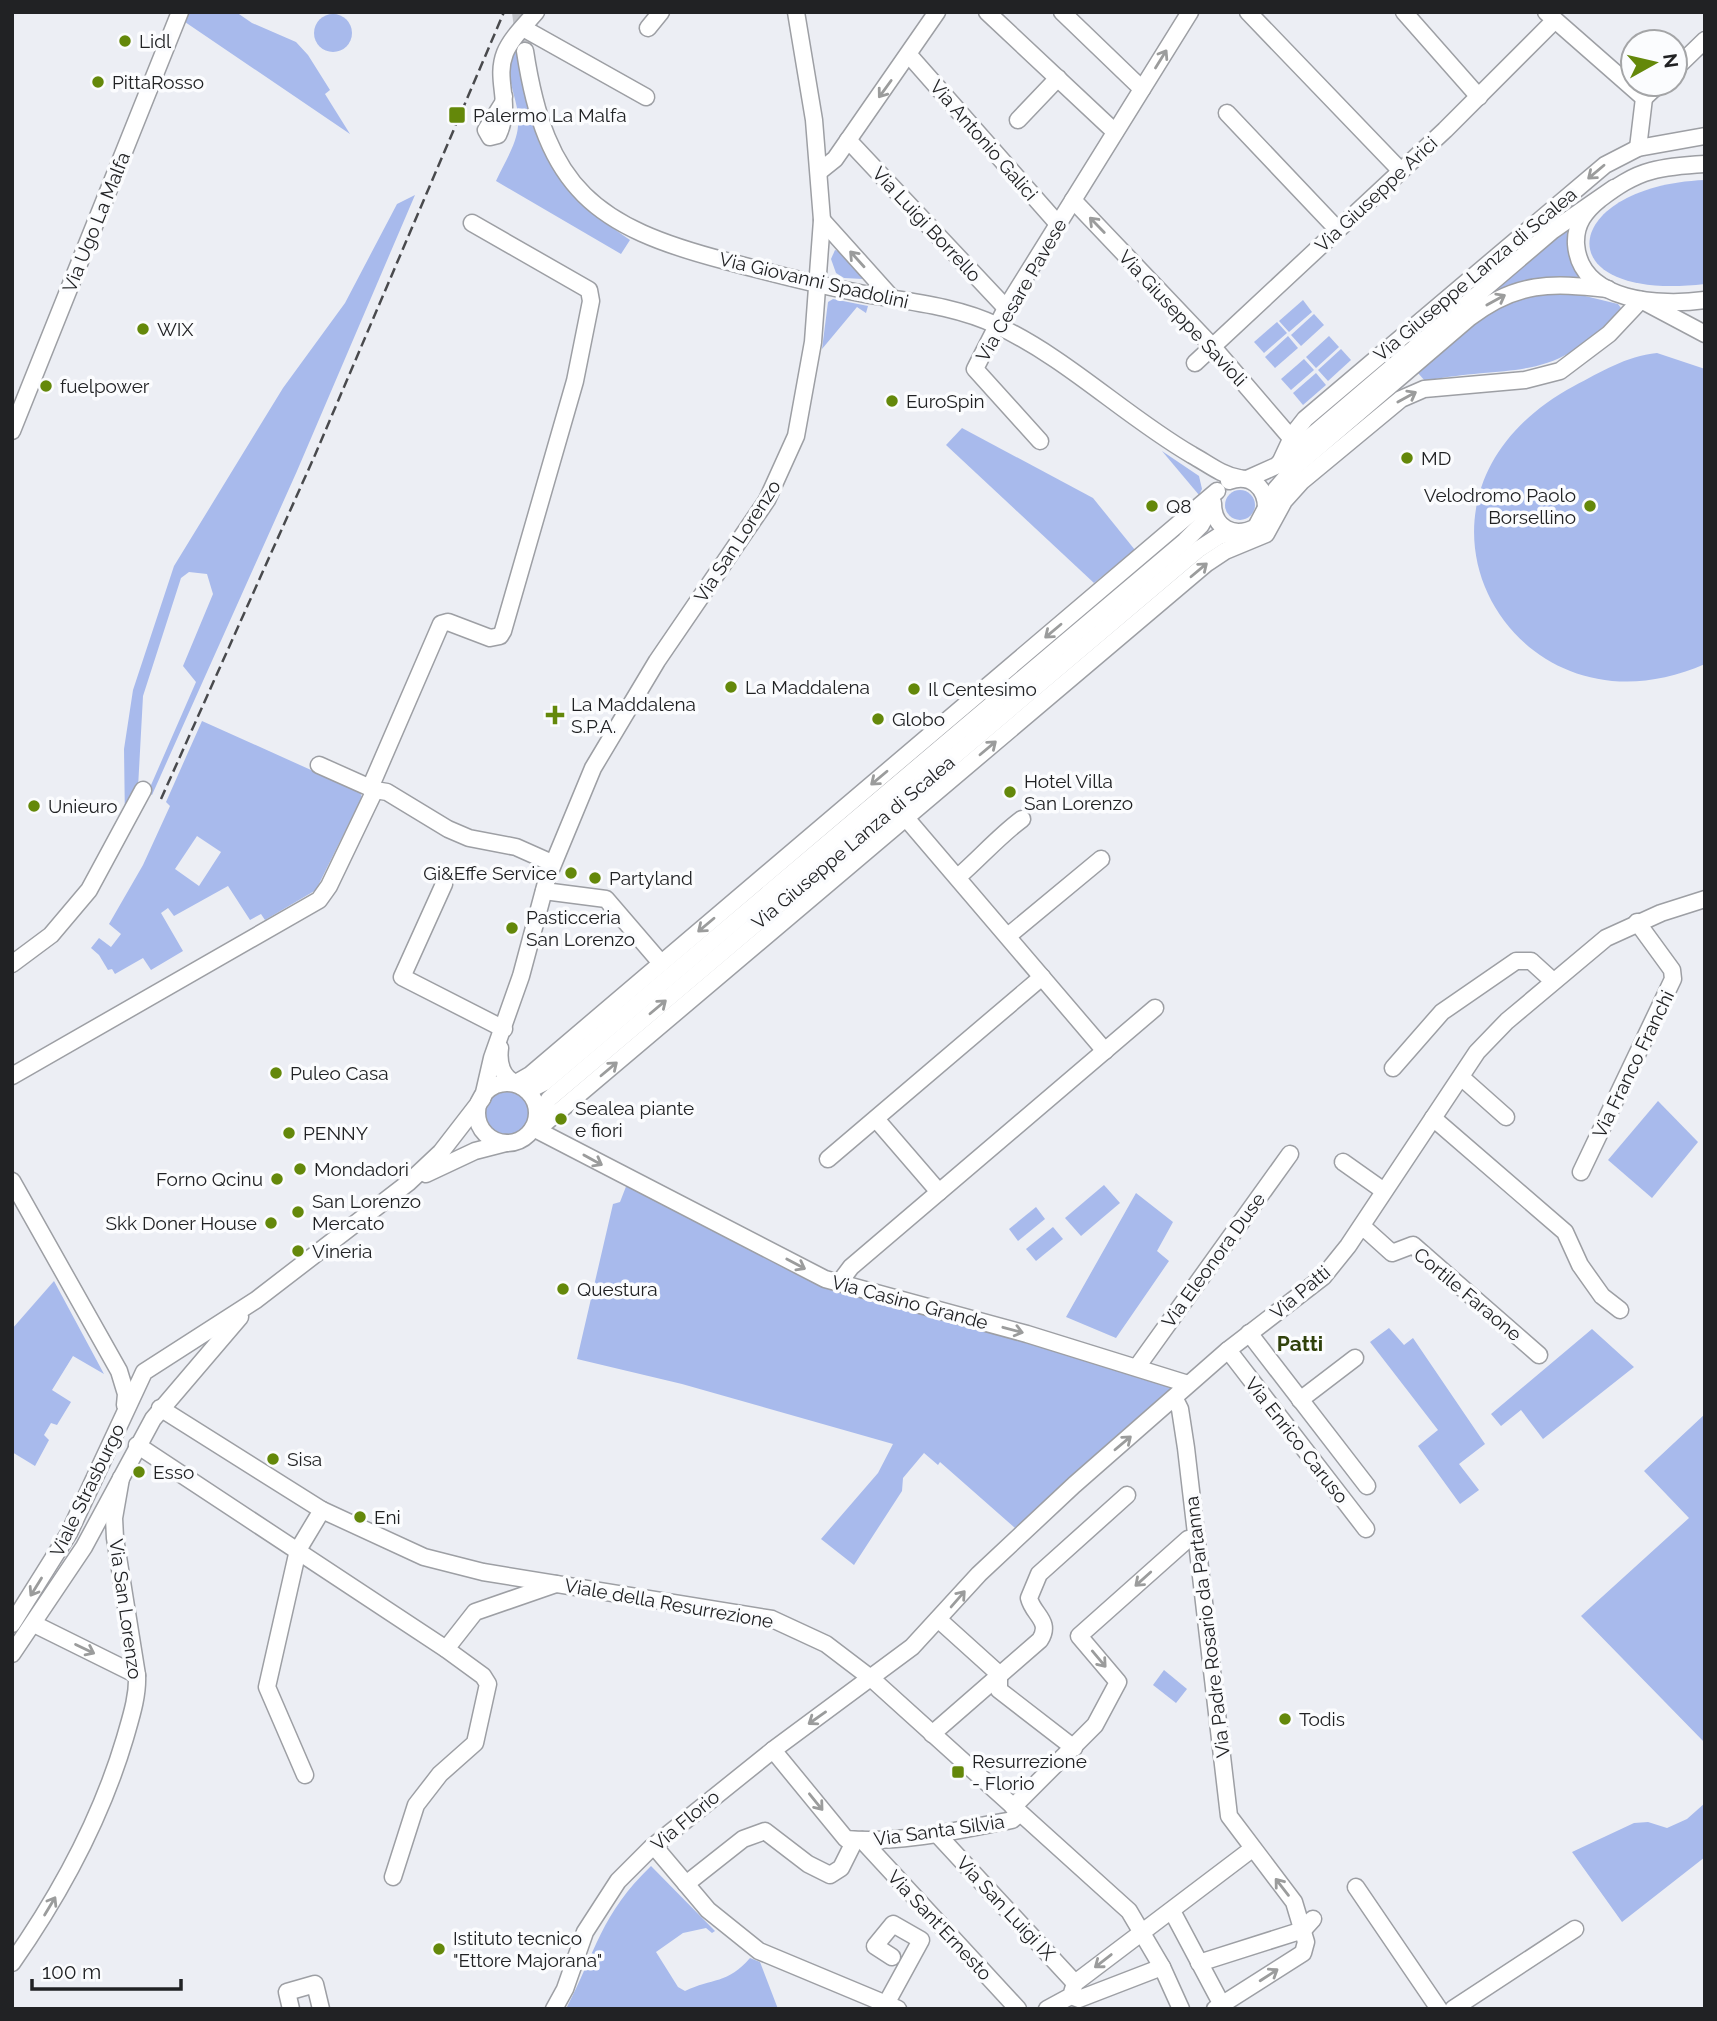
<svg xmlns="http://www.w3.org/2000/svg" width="1717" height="2021" font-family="Raleway,sans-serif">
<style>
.green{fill:#a8baec;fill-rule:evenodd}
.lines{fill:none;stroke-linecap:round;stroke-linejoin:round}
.minor-tunnel{stroke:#c3c5ca;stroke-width:16;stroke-dasharray:16 8;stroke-linecap:butt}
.minor-casing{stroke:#9d9fa4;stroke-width:19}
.minor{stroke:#fff;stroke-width:16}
.rail{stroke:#494a4d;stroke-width:2.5;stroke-dasharray:10 5;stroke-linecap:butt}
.oneway{stroke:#9b9c9c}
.poi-dot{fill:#64880a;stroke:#fbfcfe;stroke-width:2.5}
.labels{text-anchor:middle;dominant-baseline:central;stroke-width:7;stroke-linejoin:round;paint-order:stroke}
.poi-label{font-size:19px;fill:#212224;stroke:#fbfcfe;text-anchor:start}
.street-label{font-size:19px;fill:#212224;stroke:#fbfcfe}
.neighbourhood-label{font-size:21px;font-weight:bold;fill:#30410b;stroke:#fbfcfe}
</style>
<rect width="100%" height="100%" fill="#eceef4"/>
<!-- green -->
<g class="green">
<polygon points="190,12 236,12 252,23 296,42 308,55 330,90 325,94 350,134 185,22"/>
<circle cx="333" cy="33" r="19"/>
<path d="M516 47C532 145 545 182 630 240L621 254 496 181C503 165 517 144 518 126 521 98 499 75 516 47Z"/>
<path d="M1705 180V284C1543 303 1559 186 1705 180Z"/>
<polygon points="415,195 297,471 152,795 148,792 196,682 183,666 213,594 207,574 189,572 181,578 143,696 138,788 125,822 124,749 133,690 174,566 283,388 345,303 397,204"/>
<path d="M1570 225V256L1582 278C1547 275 1518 280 1487 297L1484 295Z"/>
<polygon points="835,250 839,251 863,279 844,278 836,273 831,259"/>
<path d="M1538 294 1581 295 1618 304 1621 308C1553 387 1513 363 1425 381L1418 373C1455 342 1489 303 1538 294Z"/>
<polygon points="833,299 868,306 866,313 857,307 822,349 828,302"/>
<polygon points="1303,300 1312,312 1289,332 1279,321"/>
<polygon points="1314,314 1324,325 1301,346 1291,335"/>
<polygon points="1277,322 1287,333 1264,353 1254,342"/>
<polygon points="1288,336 1298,348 1275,368 1265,357"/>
<polygon points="1329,336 1339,347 1316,368 1306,357"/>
<polygon points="1341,349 1351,360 1328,381 1318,370"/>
<path d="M1657 353 1705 369V664C1511 750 1370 496 1574 386 1601 372 1626 356 1657 353Z"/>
<polygon points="1304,359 1314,370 1291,390 1281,379"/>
<polygon points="1316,373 1326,385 1303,405 1293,393"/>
<polygon points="962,428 1093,498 1135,550 1094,583 946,445"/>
<polygon points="1162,451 1199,476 1202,489 1199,495"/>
<circle cx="1240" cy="505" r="15"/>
<path d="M202 721 360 792 362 797 316 890 265 920 261 914 250 920 228 886 174 916 168 908 161 913 183 951 151 970 143 958 115 974 112 969 108 970 99 955 91 948 99 938 111 947 121 934 109 924 143 865 170 806 166 802ZM197 836 221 852 199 886 175 869Z"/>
<circle cx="507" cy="1114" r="22"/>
<polygon points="1658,1101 1698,1142 1652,1198 1608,1160"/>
<polygon points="627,1184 775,1259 954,1320 1180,1386 1015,1528 940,1462 938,1465 924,1453 903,1478 902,1491 854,1565 821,1539 878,1473 893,1444 682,1384 577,1359 613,1204 620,1202"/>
<polygon points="1104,1185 1120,1203 1081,1236 1065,1218"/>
<polygon points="1136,1193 1173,1222 1157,1251 1169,1261 1116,1338 1066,1317"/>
<polygon points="1036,1207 1045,1219 1018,1241 1009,1229"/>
<polygon points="1053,1227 1063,1239 1036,1261 1026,1249"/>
<polygon points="54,1281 104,1374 73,1356 52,1390 71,1402 57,1425 51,1423 44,1435 49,1440 35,1466 12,1452 12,1329"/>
<polygon points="1389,1328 1404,1345 1413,1338 1485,1444 1459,1464 1479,1490 1460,1504 1418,1446 1438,1430 1370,1342"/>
<polygon points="1592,1329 1634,1367 1543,1439 1521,1410 1501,1426 1491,1414"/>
<polygon points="1705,1414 1705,1743 1581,1616 1689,1518 1644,1471"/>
<polygon points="1164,1670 1187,1689 1176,1703 1153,1685"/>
<polygon points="1705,1803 1705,1857 1622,1922 1572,1852 1634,1823 1648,1822 1667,1828 1687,1819"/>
<path d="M651 1866 715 1931 712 1933 706 1928 683 1933 656 1952 678 1987 685 1991C712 1978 728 1984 750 1958L760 1962 778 2009H566C596 1951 601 1914 651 1866Z"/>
</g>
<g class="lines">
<!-- minor-tunnel -->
<polyline class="minor-tunnel" points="520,12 525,51"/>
<!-- minor casing -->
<g class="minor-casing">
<g id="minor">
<polyline points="987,12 1115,132"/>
<polyline points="1062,12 1142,89"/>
<polyline points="1248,12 1401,171"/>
<polyline points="1404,12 1479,97"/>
<polyline points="1546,12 1644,98 1638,148"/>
<polyline points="523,28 646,97"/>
<polyline points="648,28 661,12"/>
<path d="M525 51C546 189 595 227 726 261 774 274 821 286 870 295 913 302 959 307 998 326 1068 359 1125 416 1192 455 1207 463 1221 475 1239 478"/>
<polyline points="909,55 1058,224"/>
<polyline points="1675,69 1705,40"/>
<path d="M504 96 503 103 486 130 490 137 498 135C513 103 494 81 505 53 511 38 526 24 536 12"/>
<polyline points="1644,98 1659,84"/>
<polyline points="1227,113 1338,230"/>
<polyline points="1018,120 1058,78"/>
<polyline points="848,140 1006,308"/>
<path d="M1705 164C1687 165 1669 166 1651 171 1632 176 1616 187 1600 199 1585 211 1575 224 1576 244 1580 303 1662 306 1705 300"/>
<polyline points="820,171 835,159 937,12"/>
<polyline points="1073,200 1212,346 1291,438"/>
<polyline points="822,220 892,298"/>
<polyline points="1195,363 1445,130 1554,21"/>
<polyline points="12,431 180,12"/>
<polyline points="1040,441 975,369 1006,308 1190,12"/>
<polyline points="1280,463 1294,433 1305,419 1605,165 1638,148 1705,136"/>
<polyline points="1247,479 1276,466 1552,231 1614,188"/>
<path d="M1229 481C1250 473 1267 487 1266 510"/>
<path d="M1213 503C1213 528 1234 539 1256 527L1276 489 1295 467 1469 318C1517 281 1551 283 1608 289"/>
<polyline points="370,788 441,624 448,622 490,638 500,636 503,631 575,381 591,301 589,290 472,223"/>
<polyline points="375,790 387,792 448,829 469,838 516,847 552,863"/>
<polyline points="906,818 1105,1051"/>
<path d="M958 877C980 858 999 836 1022 819"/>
<polyline points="444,884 402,977 504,1029"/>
<polyline points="544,891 606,899 661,963"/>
<polyline points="1008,936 1101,859"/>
<polyline points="12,964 51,935 89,890 143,790"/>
<path d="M500 1048C498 1063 502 1078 516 1083L530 1075 1217 491"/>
<polyline points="1393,1068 1442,1012 1516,961 1531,961 1553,981"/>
<polyline points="12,1076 319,900 329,886 375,790 319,765"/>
<polyline points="1461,1077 1506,1117"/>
<circle cx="507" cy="1113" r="30"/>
<polyline points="521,1086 535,1087 545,1082 1185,541 1201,525 1212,505"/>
<polyline points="483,1097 492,1058 521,976 547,879 593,768 657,661 767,500 796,436 813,342 822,220 814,120 796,12"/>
<polyline points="1433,1118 1565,1232 1580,1265 1602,1296 1620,1310"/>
<polyline points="537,1119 549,1099 1199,549 1219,536 1234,532"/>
<polyline points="876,1119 939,1192"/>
<polyline points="533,1128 825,1279 1027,1334 1188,1384"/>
<polyline points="538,1129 1207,563 1225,551 1266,534 1284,501 1302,481 1401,399 1424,389 1525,380 1560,371 1609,334 1641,300 1705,334"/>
<polyline points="828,1159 1042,977"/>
<polyline points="1343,1162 1384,1191"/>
<polyline points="1581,1172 1673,979 1672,970 1637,922"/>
<polyline points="426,1174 475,1151 506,1143"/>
<polyline points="12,1181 119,1371 126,1394 125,1405"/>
<polyline points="1362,1226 1392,1253 1413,1245 1539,1355"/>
<polyline points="839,1283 851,1267 1155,1008"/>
<polyline points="1249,1333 1367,1486"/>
<polyline points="1228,1350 1366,1529"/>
<polyline points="1137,1367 1290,1154"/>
<polyline points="1175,1399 1180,1409 1186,1448 1229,1816 1294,1902 1306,1942 1303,1953 1215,2009"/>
<polyline points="1300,1400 1355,1358"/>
<polyline points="160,1408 322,1510 424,1557 483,1572 772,1619 826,1644 872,1679 1129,1911 1162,1967 1181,2009"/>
<polyline points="137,1445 446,1649 483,1676 488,1684 475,1743 440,1774 416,1805 393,1877"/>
<polyline points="938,1619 999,1674 999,1690 1074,1748"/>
<polyline points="12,1624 69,1533 144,1372 256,1300 408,1183 441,1152 482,1099"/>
<polyline points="34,1624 137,1675"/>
<polyline points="446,1649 475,1612 556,1584"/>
<polyline points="12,1654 84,1547 153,1419 240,1317"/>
<path d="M932 1734 1040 1640C1052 1621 1033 1615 1029 1598L1039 1574 1127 1495"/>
<path d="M773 1750 846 1839C901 1844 958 1830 1012 1820L1019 1814"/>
<polyline points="305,1775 267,1687 298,1550 322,1510"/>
<polyline points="1013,1807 1095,1725 1118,1682 1079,1636 1188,1539 1196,1538"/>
<polyline points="937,1834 1075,1983"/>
<polyline points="862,1840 1018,2009"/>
<polyline points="654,1846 708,1910 759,1951 898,2009"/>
<polyline points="686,1884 743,1839 765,1831 808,1864 830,1875 841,1868 855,1840"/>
<polyline points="1356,1887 1439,2009"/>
<polyline points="1172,1911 1222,2005"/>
<path d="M12 1963C61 1893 101 1819 125 1738 131 1717 138 1696 137 1675L115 1538 114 1518 121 1478"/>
<polyline points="1199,1963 1303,1930 1313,1919"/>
<polyline points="1071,1996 1079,1999 1162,1967"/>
<polyline points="886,2004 921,1940 893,1924 875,1946 892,1957"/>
<polyline points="291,2009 287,1992 315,1984 321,2009"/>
<polyline points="554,2009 565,1989 585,1932 618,1881 651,1848 773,1750 912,1647 979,1574 1074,1485 1228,1350 1323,1277 1348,1246 1477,1052 1507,1021 1606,938 1661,913 1705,899"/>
<polyline points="1047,2009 1071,1996 1075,1983 1252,1849"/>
<polyline points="1453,2009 1575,1929"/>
</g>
</g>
<!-- minor -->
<use href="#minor" class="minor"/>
<!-- rail -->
<polyline class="rail" points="161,799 315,455 504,12"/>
</g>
<!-- one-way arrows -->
<defs><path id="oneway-shaft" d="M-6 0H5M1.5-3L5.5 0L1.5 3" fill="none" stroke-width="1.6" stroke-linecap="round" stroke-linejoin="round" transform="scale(1.75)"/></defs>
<g class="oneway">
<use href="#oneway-shaft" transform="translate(1161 59) rotate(-58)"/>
<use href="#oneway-shaft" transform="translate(885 89) rotate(126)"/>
<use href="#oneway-shaft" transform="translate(1596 172) rotate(140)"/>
<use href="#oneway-shaft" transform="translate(1097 225) rotate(-134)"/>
<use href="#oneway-shaft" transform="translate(857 259) rotate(-132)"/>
<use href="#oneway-shaft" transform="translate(1496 300) rotate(-29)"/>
<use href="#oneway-shaft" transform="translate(1407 397) rotate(-29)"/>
<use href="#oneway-shaft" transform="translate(1199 570) rotate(-40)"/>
<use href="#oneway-shaft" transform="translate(1053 631) rotate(140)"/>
<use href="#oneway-shaft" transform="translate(988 748) rotate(-40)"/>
<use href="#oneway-shaft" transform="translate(879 778) rotate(140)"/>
<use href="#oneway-shaft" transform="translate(706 925) rotate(140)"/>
<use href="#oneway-shaft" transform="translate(658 1007) rotate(-40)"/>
<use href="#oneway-shaft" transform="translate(609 1069) rotate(-40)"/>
<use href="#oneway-shaft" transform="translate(593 1160) rotate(29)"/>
<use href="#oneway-shaft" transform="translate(796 1264) rotate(28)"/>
<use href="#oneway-shaft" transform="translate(1013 1330) rotate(15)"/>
<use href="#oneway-shaft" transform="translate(1123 1443) rotate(-40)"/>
<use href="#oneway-shaft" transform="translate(1143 1579) rotate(138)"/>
<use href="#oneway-shaft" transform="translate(36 1587) rotate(122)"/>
<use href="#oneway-shaft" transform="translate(958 1599) rotate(-49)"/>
<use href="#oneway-shaft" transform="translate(85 1649) rotate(26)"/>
<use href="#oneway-shaft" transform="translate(1099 1659) rotate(50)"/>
<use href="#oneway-shaft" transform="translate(817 1718) rotate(145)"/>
<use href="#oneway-shaft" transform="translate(816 1802) rotate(51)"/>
<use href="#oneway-shaft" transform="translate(1282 1887) rotate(-128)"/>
<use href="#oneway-shaft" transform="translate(50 1906) rotate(-59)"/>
<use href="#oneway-shaft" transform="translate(1103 1961) rotate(142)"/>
<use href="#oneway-shaft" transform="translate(1269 1975) rotate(-33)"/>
</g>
<!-- markers -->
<g class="poi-dot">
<circle cx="125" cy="41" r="7"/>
<circle cx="98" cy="82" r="7"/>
<rect x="448" y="106" width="18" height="18" rx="3.5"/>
<circle cx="143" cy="329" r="7"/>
<circle cx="46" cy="386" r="7"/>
<circle cx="892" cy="401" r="7"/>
<circle cx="1407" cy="458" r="7"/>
<circle cx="1152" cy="506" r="7"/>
<circle cx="1590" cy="506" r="7"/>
<circle cx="731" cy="687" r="7"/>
<circle cx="914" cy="689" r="7"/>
<path d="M551.5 704.5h7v7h7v7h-7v7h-7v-7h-7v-7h7z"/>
<circle cx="878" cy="719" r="7"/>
<circle cx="1010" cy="792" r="7"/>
<circle cx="34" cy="806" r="7"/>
<circle cx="571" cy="873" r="7"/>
<circle cx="595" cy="878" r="7"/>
<circle cx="512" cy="928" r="7"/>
<circle cx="276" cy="1073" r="7"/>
<circle cx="561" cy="1119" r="7"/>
<circle cx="289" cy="1133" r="7"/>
<circle cx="300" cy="1169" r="7"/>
<circle cx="277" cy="1179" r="7"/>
<circle cx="298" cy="1212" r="7"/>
<circle cx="271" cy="1223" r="7"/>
<circle cx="298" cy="1251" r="7"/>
<circle cx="563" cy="1289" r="7"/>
<circle cx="273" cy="1459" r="7"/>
<circle cx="139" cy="1472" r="7"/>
<circle cx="360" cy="1517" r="7"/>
<circle cx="1285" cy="1719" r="7"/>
<rect x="951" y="1765" width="14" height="14" rx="3.5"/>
<circle cx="439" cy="1949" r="7"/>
</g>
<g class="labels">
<!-- poi labels -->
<g class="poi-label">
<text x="139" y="41">Lidl</text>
<text x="112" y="82">PittaRosso</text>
<text x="473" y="115">Palermo La Malfa</text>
<text x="157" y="329">WIX</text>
<text x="60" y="386">fuelpower</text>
<text x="906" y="401">EuroSpin</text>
<text x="1421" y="458">MD</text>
<text x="1576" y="495" text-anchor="end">Velodromo Paolo<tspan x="1576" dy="22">Borsellino</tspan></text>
<text x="1166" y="506">Q8</text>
<text x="745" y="687">La Maddalena</text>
<text x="928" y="689">Il Centesimo</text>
<text x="571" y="704">La Maddalena<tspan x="571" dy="22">S.P.A.</tspan></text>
<text x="892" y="719">Globo</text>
<text x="1024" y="781">Hotel Villa<tspan x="1024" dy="22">San Lorenzo</tspan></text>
<text x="48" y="806">Unieuro</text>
<text x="557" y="873" text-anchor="end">Gi&amp;Effe Service</text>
<text x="609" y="878">Partyland</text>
<text x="526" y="917">Pasticceria<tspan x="526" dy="22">San Lorenzo</tspan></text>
<text x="290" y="1073">Puleo Casa</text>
<text x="575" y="1108">Sealea piante<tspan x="575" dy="22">e fiori</tspan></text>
<text x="303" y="1133">PENNY</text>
<text x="314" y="1169">Mondadori</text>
<text x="263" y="1179" text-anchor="end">Forno Qcinu</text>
<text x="312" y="1201">San Lorenzo<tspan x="312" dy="22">Mercato</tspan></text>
<text x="257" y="1223" text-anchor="end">Skk Doner House</text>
<text x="312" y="1251">Vineria</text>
<text x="577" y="1289">Questura</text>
<text x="287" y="1459">Sisa</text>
<text x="153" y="1472">Esso</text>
<text x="374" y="1517">Eni</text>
<text x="1299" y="1719">Todis</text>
<text x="972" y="1761">Resurrezione<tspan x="972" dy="22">- Florio</tspan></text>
<text x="453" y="1938">Istituto tecnico<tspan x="453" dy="22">"Ettore Majorana"</tspan></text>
</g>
<!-- street labels -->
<g class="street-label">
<text transform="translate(984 140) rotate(49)">Via Antonio Galici</text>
<text transform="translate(1376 194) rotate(-43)">Via Giuseppe Arici</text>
<text transform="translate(96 222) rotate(-68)">Via Ugo La Malfa</text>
<text transform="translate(927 224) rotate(47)">Via Luigi Borrello</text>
<text transform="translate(1475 274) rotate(-40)">Via Giuseppe Lanza di Scalea</text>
<text transform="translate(814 280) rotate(13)">Via Giovanni Spadolini</text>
<text transform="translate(1021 290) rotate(-60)">Via Cesare Pavese</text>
<text transform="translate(1183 318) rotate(47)">Via Giuseppe Savioli</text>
<text transform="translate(737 541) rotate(-57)">Via San Lorenzo</text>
<text transform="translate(853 842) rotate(-40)">Via Giuseppe Lanza di Scalea</text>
<text transform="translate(1633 1064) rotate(-64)">Via Franco Franchi</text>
<text transform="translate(1213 1260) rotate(-54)">Via Eleonora Duse</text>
<text transform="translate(1300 1292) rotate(-40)">Via Patti</text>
<text transform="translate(1468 1294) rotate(40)">Cortile Faraone</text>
<text transform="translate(910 1302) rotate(15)">Via Casino Grande</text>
<text transform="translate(1297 1440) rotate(52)">Via Enrico Caruso</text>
<text transform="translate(87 1490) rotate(-64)">Viale Strasburgo</text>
<text transform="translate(669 1603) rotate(10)">Viale della Resurrezione</text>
<text transform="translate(126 1609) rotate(82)">Via San Lorenzo</text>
<text transform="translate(1207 1627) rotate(-97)">Via Padre Rosario da Partanna</text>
<text transform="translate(685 1820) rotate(-40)">Via Florio</text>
<text transform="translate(939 1830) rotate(-8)">Via Santa Silvia</text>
<text transform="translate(1006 1908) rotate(47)">Via San Luigi IX</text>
<text transform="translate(940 1925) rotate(47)">Via Sant'Ernesto</text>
</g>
<!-- neighbourhood labels -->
<g class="neighbourhood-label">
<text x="1300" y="1343">Patti</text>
</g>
</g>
<!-- border -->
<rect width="1717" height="2021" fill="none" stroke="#212224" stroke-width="28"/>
<!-- north arrow -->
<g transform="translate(1654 63) rotate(82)"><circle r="33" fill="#fbfcfe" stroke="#a4a5a7" stroke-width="2"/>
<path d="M0-5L12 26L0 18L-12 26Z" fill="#64880a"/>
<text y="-10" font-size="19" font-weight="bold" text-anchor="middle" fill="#212224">N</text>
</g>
<!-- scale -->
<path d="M32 1979v10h149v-10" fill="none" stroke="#212224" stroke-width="3.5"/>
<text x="42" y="1979" font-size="21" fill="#212224" stroke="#fbfcfe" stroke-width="5" paint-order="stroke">100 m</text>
</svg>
